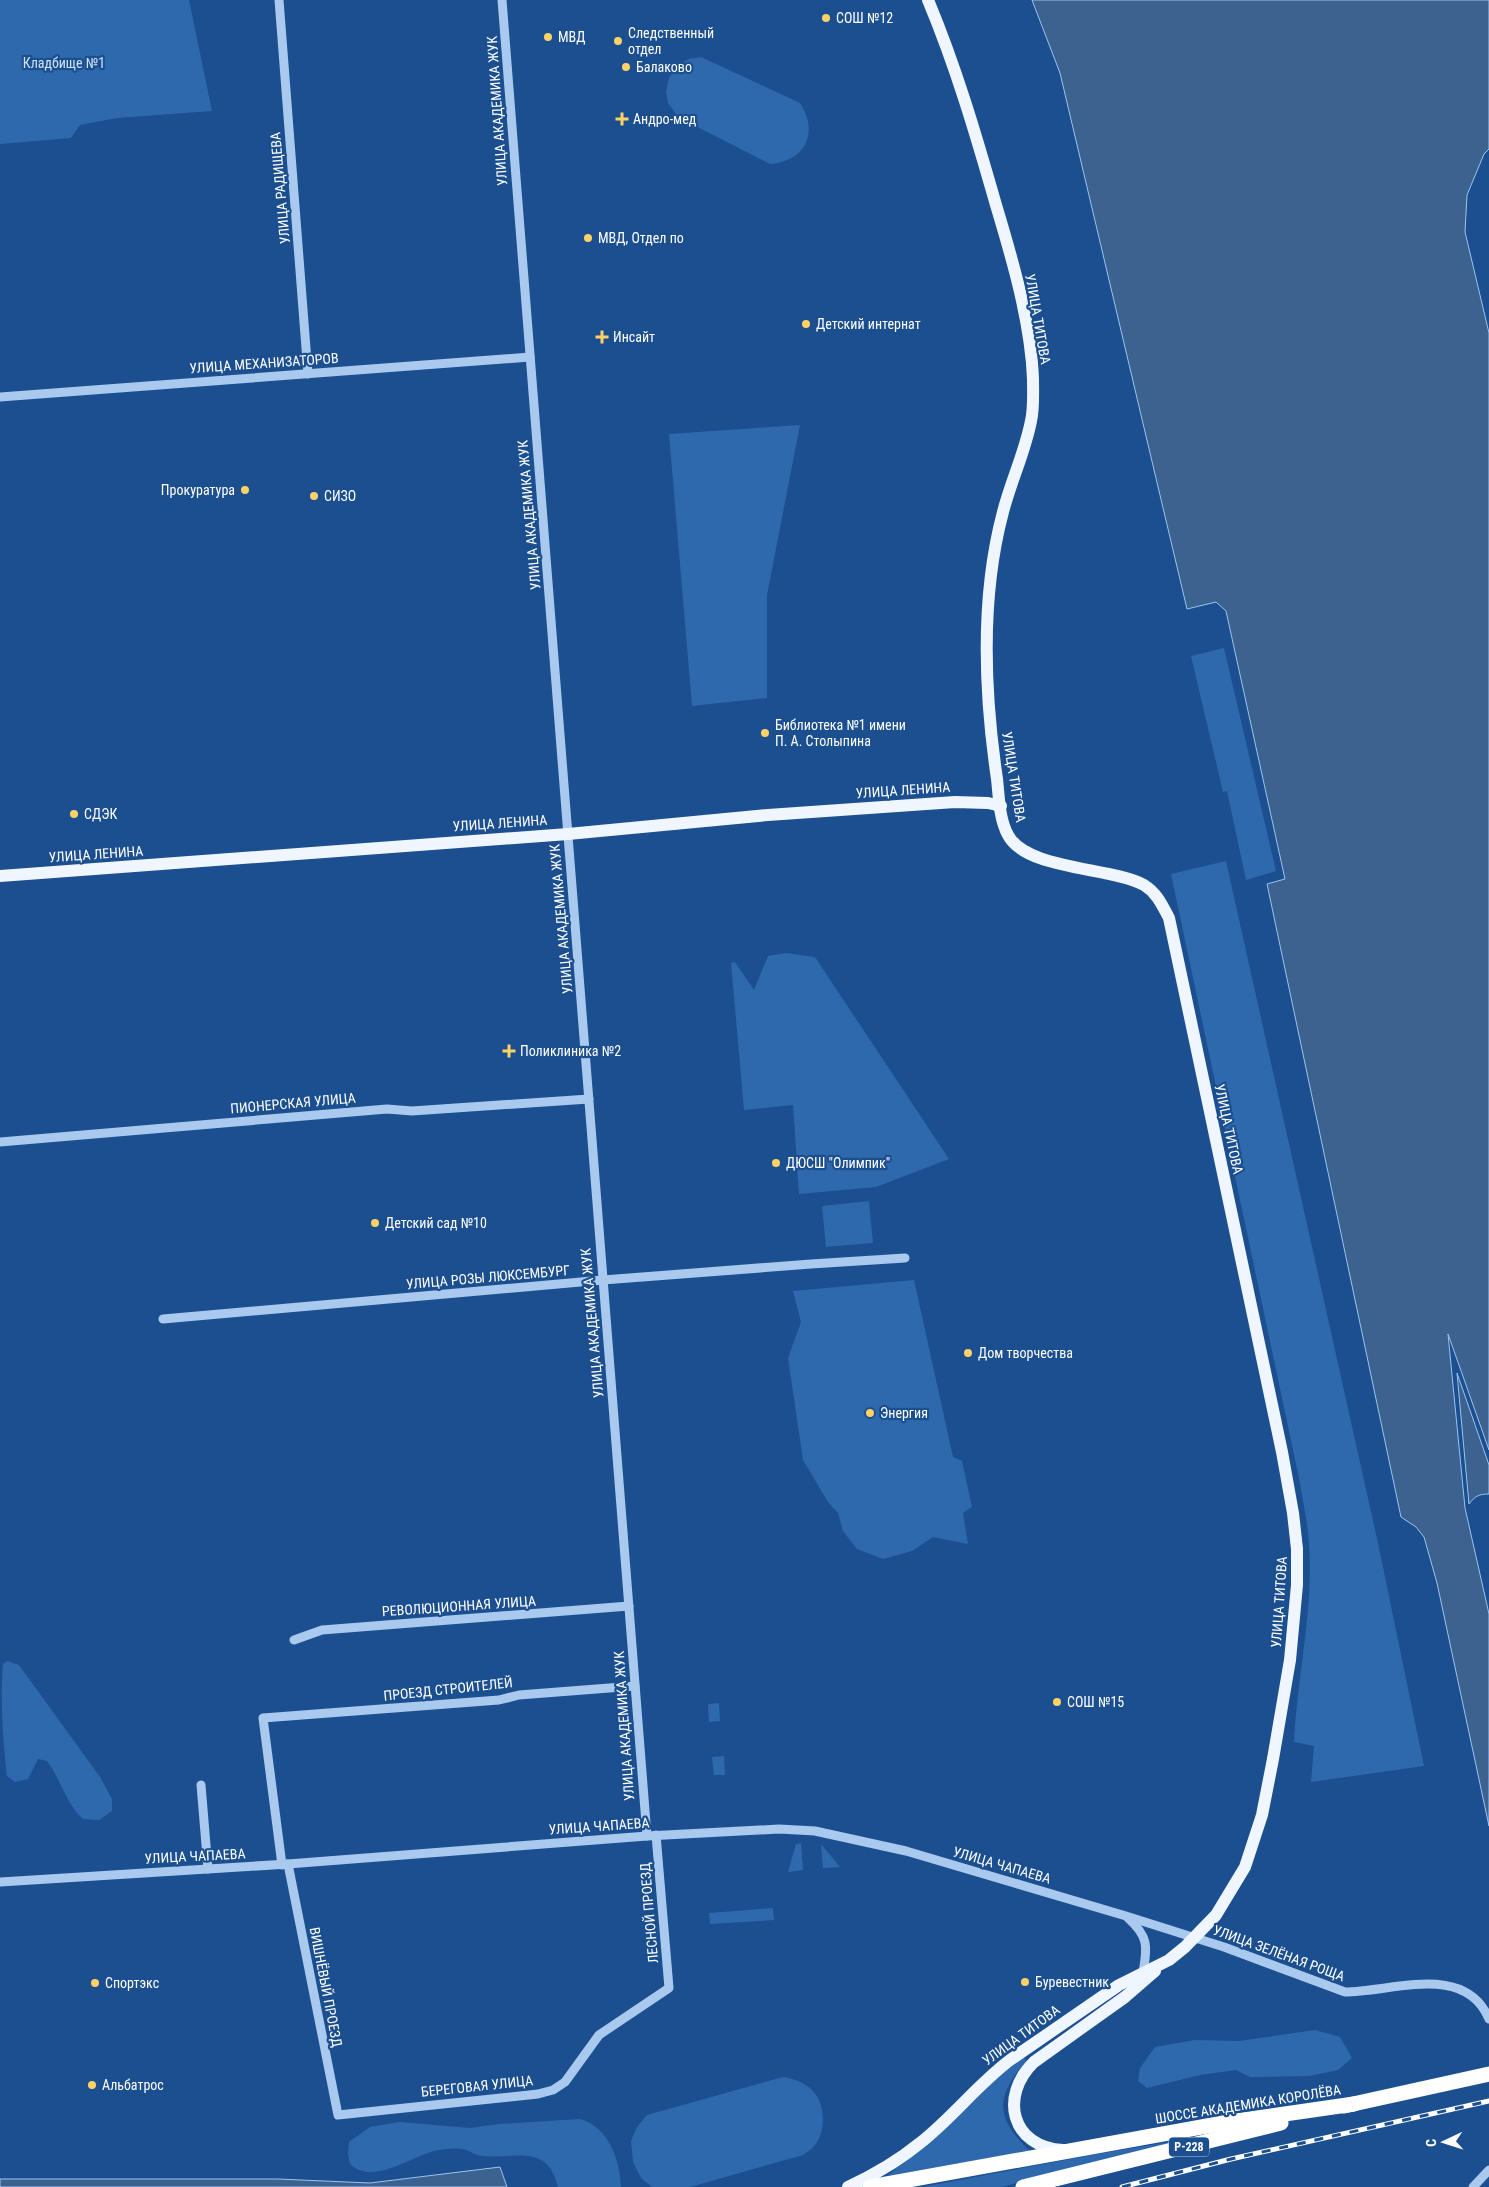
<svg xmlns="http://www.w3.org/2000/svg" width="1489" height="2187" font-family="'Roboto Condensed',sans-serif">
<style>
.green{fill:#2e69ad}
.water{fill:#3c6290;stroke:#9cc4f0}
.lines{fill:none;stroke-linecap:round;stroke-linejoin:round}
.minor{stroke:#a9c9ee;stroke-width:9}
.major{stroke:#f0f6ff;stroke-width:12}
.highway{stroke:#fff;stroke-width:15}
.rail-casing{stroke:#fff;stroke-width:5}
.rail{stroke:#1b4f8f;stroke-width:3;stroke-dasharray:9;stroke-linecap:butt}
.poi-dot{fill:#ffd166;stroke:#1b4f8f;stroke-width:2}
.labels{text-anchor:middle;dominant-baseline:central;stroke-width:4.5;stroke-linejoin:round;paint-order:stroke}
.shield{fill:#1b4f8f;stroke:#bbcadd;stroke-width:1}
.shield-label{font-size:12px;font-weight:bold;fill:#fff}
.poi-label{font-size:14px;fill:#fff;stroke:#1b4f8f;text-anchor:start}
.park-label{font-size:14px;fill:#cfe3fa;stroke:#1b4f8f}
.street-label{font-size:14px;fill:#fff;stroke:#1b4f8f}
</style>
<rect width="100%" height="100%" fill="#1b4f8f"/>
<!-- green -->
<g class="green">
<polygon points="0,0 189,0 212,111 117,118 80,125 71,138 0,144"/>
<path d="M701 57 800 103C819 132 806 161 770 164L678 117 668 103 666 91 669 78 678 65 689 59Z"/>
<polygon points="800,425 767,595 767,698 692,706 669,434"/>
<polygon points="1224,648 1276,871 1246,880 1227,791 1223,792 1191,656"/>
<path d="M1226 861 1378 1543 1424 1766 1311 1782 1314 1746 1294 1742C1297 1676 1314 1610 1309 1544 1308 1524 1303 1503 1300 1483L1171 874Z"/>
<polygon points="786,953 815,957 949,1159 876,1187 799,1194 793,1105 744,1110 731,963 735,962 754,990 768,956"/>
<polygon points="869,1201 873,1243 826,1247 822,1206"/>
<polygon points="914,1280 953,1457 962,1461 972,1507 963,1513 968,1544 933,1537 912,1551 883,1559 857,1549 843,1531 838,1513 828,1502 803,1460 788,1358 801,1322 793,1291"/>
<path d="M7 1661 19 1665 100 1777 112 1799V1811L99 1820 83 1819C66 1804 61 1779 47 1761L38 1759 28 1779 15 1782 7 1776C3 1740 0 1700 3 1664Z"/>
<polygon points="719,1703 720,1721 709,1722 708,1704"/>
<polygon points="724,1756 725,1775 714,1775 712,1757"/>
<polygon points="801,1843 803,1870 788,1872 796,1844"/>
<polygon points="821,1844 840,1867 823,1868"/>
<polygon points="773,1908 774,1920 710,1924 709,1913"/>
<polygon points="1315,2030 1340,2037 1352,2058 1338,2070 1309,2076 1250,2077 1236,2070 1200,2075 1147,2088 1138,2081 1140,2068 1155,2047 1195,2040 1239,2041"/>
<path d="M1024 2057 1026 2061C995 2097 995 2118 1030 2151L887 2176C935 2139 975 2093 1024 2057Z"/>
<path d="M783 2077C807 2081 822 2093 823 2118 823 2128 821 2137 815 2145 812 2149 807 2152 803 2155L690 2187H652L641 2178 633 2162 631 2141 637 2127 647 2115Z"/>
<path d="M580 2119C609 2127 620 2160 621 2187H558C547 2143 516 2159 483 2156 476 2156 469 2150 462 2149 456 2148 446 2149 439 2150 413 2154 374 2187 350 2164L348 2154 349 2142 370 2127 399 2122 470 2128 499 2124Z"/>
<polygon points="1223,2133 1001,2187 922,2187 1097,2154"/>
</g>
<!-- water -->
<g class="water">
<polygon points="1032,0 1489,0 1489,149 1484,154 1467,195 1465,232 1489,333 1489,1450 1448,1334 1465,1508 1489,1614 1489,1826 1437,1583 1424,1537 1416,1527 1401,1517 1267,884 1285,879 1226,611 1216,602 1187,609 1060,73"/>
<path d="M1457 1373 1489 1465V1494C1479 1494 1475 1496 1469 1504Z"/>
<polygon points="500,2167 507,2187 0,2187 0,2179 278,2179 370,2183"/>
</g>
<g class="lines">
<!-- minor -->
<g class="minor">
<polyline points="279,0 308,374"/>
<polyline points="502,0 647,1836"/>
<polyline points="0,397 530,357"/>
<polyline points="0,1142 387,1109 412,1111 589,1099"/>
<polyline points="163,1319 603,1280 811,1264 905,1258"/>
<polyline points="294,1640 322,1630 629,1606"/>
<polyline points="201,1785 208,1869"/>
<polyline points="288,1864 338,2115 538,2094 553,2090 565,2082 599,2035 669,1988 656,1835"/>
<polyline points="282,1865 263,1718 499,1700 519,1695 635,1686"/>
<path d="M0 1882 288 1864 647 1836 779 1829 815 1831 906 1851 1126 1916 1224 1947 1345 1992C1392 1992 1465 1962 1489 2019"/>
<path d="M1128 1918C1148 1936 1148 1946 1143 1972"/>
<polyline points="1473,2187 1489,2170"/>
</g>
<!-- major -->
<g class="major">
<polyline points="0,876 568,834 768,815 955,802 988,803 1001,806"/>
<path d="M1063 2150C1011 2147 999 2096 1034 2062L1125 1997 1155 1971"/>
<path d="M848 2187C874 2175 898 2161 920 2143 952 2118 977 2085 1010 2060L1119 1985 1169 1960 1185 1947 1216 1915 1245 1867 1262 1815 1273 1759 1290 1660 1297 1585V1549L1293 1513 1282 1452 1169 918C1162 905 1157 893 1144 885 1111 867 1026 870 1008 835 999 819 999 796 997 779 984 691 980 598 1003 512 1011 481 1025 452 1031 421 1034 408 1033 393 1033 379 1031 323 1012 258 996 205 976 135 956 67 928 0"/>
</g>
<!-- highway -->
<g class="highway">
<polyline points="1344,2106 1489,2074"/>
<polyline points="870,2187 1229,2122 1354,2104"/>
<polyline points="1023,2187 1281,2123"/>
</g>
<!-- rail casing -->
<g class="rail-casing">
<polyline id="rail" points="1122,2187 1231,2159 1489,2101"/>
</g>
<!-- rail -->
<use href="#rail" class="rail"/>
</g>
<!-- markers -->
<g class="poi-dot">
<circle cx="826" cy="18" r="5"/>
<circle cx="548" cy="37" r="5"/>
<circle cx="618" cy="41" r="5"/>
<circle cx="626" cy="67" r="5"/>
<path d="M619.5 111.5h5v5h5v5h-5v5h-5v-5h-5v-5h5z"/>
<circle cx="588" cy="238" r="5"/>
<circle cx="806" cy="324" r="5"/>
<path d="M599.5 329.5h5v5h5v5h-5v5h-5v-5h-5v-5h5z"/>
<circle cx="245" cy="490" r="5"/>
<circle cx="314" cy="496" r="5"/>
<circle cx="765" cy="733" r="5"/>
<circle cx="74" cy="814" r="5"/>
<path d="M506.5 1043.5h5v5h5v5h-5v5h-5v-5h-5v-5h5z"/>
<circle cx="776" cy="1163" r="5"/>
<circle cx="375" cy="1223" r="5"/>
<circle cx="968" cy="1353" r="5"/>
<circle cx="870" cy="1413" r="5"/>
<circle cx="1057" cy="1702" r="5"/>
<circle cx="1025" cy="1982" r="5"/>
<circle cx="95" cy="1983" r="5"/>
<circle cx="92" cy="2085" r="5"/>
</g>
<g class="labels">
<!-- shield labels -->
<rect class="shield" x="1169" y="2137.5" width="40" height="19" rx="4"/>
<g class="shield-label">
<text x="1189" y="2147">Р-228</text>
</g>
<!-- poi labels -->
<g class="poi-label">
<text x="836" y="18">СОШ №12</text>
<text x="628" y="33">Следственный<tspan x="628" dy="16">отдел</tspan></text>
<text x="558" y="37">МВД</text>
<text x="636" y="67">Балаково</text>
<text x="633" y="119">Андро-мед</text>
<text x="598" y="238">МВД, Отдел по</text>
<text x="816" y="324">Детский интернат</text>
<text x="613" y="337">Инсайт</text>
<text x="235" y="490" text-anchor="end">Прокуратура</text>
<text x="324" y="496">СИЗО</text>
<text x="775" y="725">Библиотека №1 имени<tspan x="775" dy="16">П. А. Столыпина</tspan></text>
<text x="84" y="814">СДЭК</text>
<text x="520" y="1051">Поликлиника №2</text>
<text x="786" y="1163">ДЮСШ "Олимпик"</text>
<text x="385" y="1223">Детский сад №10</text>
<text x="978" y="1353">Дом творчества</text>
<text x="880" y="1413">Энергия</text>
<text x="1067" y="1702">СОШ №15</text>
<text x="1035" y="1982">Буревестник</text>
<text x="105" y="1983">Спортэкс</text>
<text x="102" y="2085">Альбатрос</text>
</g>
<!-- park labels -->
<g class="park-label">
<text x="64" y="63">Кладбище №1</text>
</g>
<!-- street labels -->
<g class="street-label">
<text transform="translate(497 111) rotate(-94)">УЛИЦА АКАДЕМИКА ЖУК</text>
<text transform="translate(280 188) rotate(-95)">УЛИЦА РАДИЩЕВА</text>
<text transform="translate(1038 319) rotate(80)">УЛИЦА ТИТОВА</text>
<text transform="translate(264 363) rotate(-4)">УЛИЦА МЕХАНИЗАТОРОВ</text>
<text transform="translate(529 515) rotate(-95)">УЛИЦА АКАДЕМИКА ЖУК</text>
<text transform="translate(1014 777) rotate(81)">УЛИЦА ТИТОВА</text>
<text transform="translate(903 790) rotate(-4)">УЛИЦА ЛЕНИНА</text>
<text transform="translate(500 823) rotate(-4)">УЛИЦА ЛЕНИНА</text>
<text transform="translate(96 854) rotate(-4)">УЛИЦА ЛЕНИНА</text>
<text transform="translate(561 919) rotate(-95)">УЛИЦА АКАДЕМИКА ЖУК</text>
<text transform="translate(293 1103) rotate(-5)">ПИОНЕРСКАЯ УЛИЦА</text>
<text transform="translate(1229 1129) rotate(78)">УЛИЦА ТИТОВА</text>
<text transform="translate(488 1277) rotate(-5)">УЛИЦА РОЗЫ ЛЮКСЕМБУРГ</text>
<text transform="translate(592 1323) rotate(-95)">УЛИЦА АКАДЕМИКА ЖУК</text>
<text transform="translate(1279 1602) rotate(-86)">УЛИЦА ТИТОВА</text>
<text transform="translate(459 1606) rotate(-4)">РЕВОЛЮЦИОННАЯ УЛИЦА</text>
<text transform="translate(448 1689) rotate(-6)">ПРОЕЗД СТРОИТЕЛЕЙ</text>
<text transform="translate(624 1726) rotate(-94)">УЛИЦА АКАДЕМИКА ЖУК</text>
<text transform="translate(599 1826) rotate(-4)">УЛИЦА ЧАПАЕВА</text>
<text transform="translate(195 1856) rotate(-3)">УЛИЦА ЧАПАЕВА</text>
<text transform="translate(1002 1865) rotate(16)">УЛИЦА ЧАПАЕВА</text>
<text transform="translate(649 1913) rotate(-95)">ЛЕСНОЙ ПРОЕЗД</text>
<text transform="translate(1279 1953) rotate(20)">УЛИЦА ЗЕЛЁНАЯ РОЩА</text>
<text transform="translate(326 1987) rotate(79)">ВИШНЁВЫЙ ПРОЕЗД</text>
<text transform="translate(1021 2035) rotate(-36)">УЛИЦА ТИТОВА</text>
<text transform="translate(477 2086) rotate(-6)">БЕРЕГОВАЯ УЛИЦА</text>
<text transform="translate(1248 2104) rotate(-9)">ШОССЕ АКАДЕМИКА КОРОЛЁВА</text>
</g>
</g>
<!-- north arrow -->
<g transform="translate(1444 2142) rotate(266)" stroke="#1b4f8f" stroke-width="4" paint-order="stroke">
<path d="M0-4L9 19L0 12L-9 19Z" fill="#ffffff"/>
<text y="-8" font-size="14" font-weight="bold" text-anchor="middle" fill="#ffffff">С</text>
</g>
</svg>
